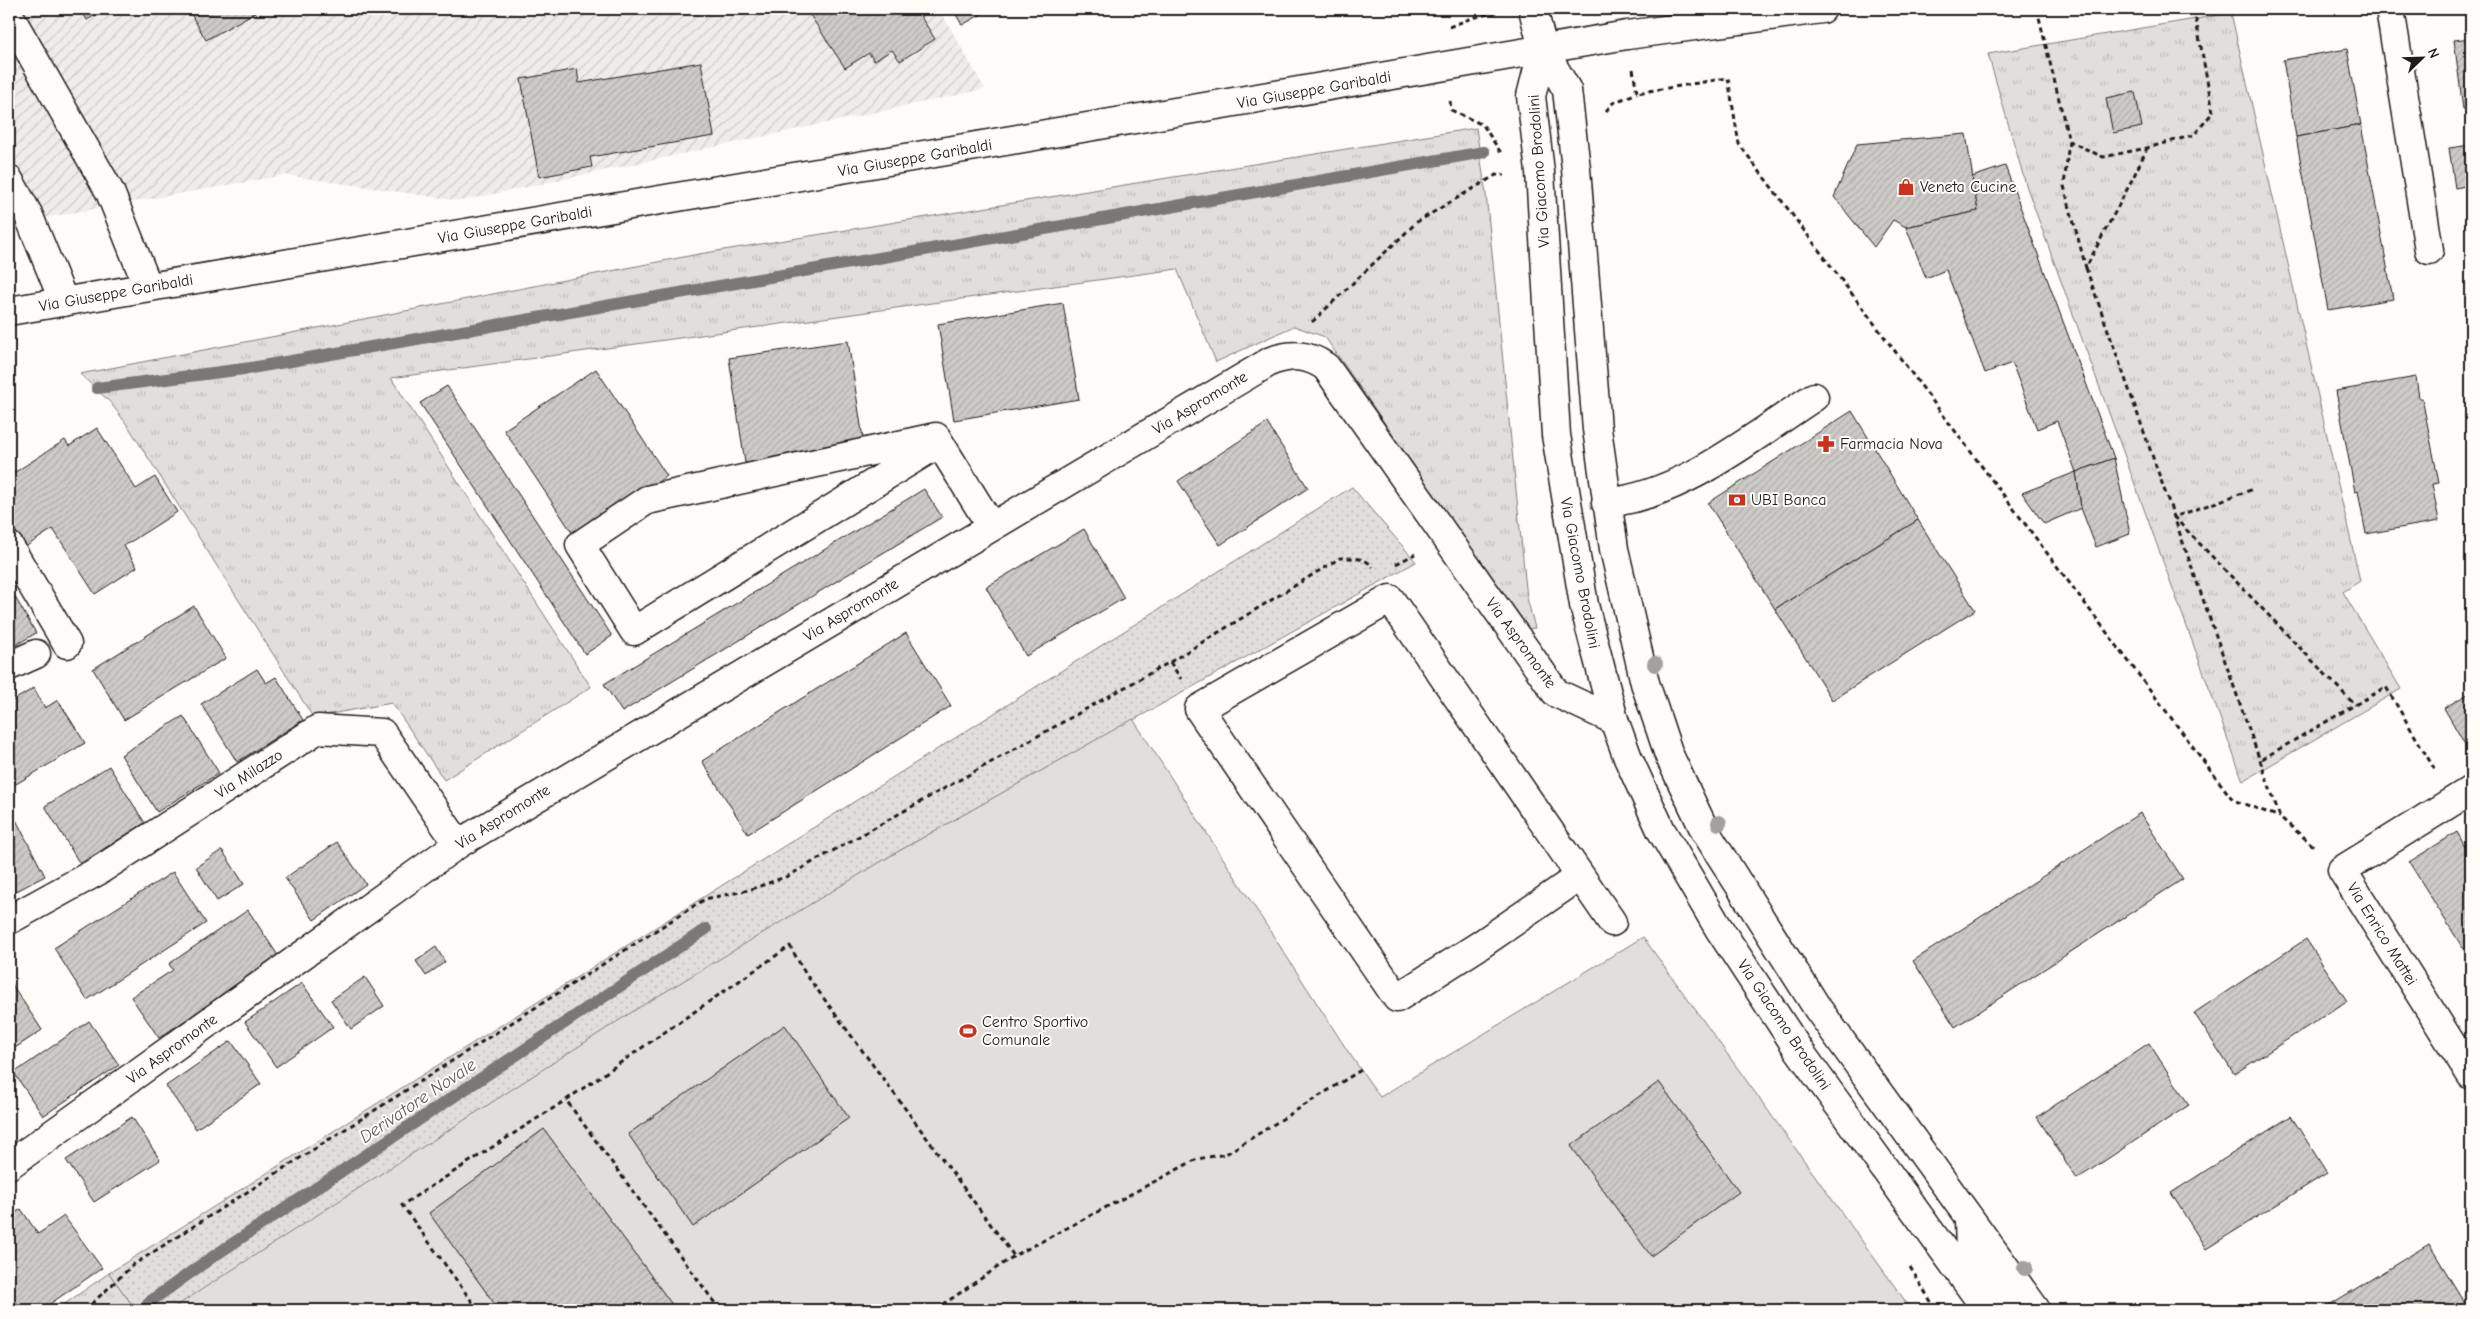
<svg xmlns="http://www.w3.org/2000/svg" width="2480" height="1319" font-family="'Comic Neue',sans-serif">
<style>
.industrial{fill:url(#industrial-furrows)}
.grass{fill:url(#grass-tufts);stroke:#7e7e7c}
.garden{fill:url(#garden-dots);stroke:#7e7e7c}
.pitch{fill:#e0dfdb;stroke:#7e7e7c}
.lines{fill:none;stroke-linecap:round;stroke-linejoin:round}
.stream{stroke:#797876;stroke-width:12}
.building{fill:url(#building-hatch);stroke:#1c1c1c}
.minor-casing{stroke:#1c1c1c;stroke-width:31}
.major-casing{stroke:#1c1c1c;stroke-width:31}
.path{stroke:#1c1c1c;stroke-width:3;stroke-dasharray:5 4;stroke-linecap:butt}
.minor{stroke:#fdfcf7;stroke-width:28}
.major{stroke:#fdfcf7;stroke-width:28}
.tree{fill:#a2a19e}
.labels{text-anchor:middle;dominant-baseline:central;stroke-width:4;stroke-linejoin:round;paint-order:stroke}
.street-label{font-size:16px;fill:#1c1c1c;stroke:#fdfcf7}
.poi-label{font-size:16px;fill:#1c1c1c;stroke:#fdfcf7;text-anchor:start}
.water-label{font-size:18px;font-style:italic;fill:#5a5a58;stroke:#fdfcf7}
</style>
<defs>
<pattern id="industrial-furrows" width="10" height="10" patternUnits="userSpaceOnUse" patternTransform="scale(1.25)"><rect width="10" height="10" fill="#eeede9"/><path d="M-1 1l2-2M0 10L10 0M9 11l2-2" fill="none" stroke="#cccbc7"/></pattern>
<pattern id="grass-tufts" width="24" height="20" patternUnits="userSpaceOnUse" patternTransform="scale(1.25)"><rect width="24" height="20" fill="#e0dfdb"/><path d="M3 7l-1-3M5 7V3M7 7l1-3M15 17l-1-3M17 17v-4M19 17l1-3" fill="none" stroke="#c0bfbb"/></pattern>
<pattern id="garden-dots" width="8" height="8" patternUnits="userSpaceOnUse" patternTransform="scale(1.25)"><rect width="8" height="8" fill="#e0dfdb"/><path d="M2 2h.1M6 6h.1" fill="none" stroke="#c0bfbb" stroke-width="1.8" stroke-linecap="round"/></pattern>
<pattern id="building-hatch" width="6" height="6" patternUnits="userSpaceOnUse" patternTransform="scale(1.25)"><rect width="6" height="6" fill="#cccbc8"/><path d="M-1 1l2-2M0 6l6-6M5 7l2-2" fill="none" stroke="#afaeab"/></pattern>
</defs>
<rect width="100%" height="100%" fill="#fdfcf7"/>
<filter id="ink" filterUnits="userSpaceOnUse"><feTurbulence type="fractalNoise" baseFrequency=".02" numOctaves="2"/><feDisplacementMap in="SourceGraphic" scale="10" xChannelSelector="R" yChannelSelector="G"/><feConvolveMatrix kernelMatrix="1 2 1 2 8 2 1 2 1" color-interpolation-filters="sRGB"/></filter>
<g filter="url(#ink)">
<!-- industrial -->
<polygon class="industrial" points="9,9 939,9 985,89 461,201 285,175 9,224"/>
<!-- grass -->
<g class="grass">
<polygon points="2231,13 2360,581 2343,592 2401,689 2243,781 2026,185 1988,54"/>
<polygon points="1476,128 1486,194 1527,598 1535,628 1527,629 1325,337 1294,326 1216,362 1177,269 391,378 591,687 444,780 392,703 313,717 128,426 110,402 80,374 699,254"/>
<polygon points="109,1273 136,1310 56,1310"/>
</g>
<!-- garden -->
<polygon class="garden" points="1352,487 1416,562 892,855 171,1310 136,1310 109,1273"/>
<!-- pitch -->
<polygon class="pitch" points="1133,719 1349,1053 1380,1097 1643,937 1911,1309 170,1310 635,1010 892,855"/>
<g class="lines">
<!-- stream -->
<g class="stream">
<polyline points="97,388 251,368 1484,152"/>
<polyline points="148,1303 208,1260 706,929"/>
</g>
</g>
<!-- building -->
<g class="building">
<polygon points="81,9 106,9 87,20"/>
<polygon points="188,9 261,9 206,40"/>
<polygon points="806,9 916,9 935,39 900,61 892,50 874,61 869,53 845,68"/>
<polygon points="953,9 991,9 962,25"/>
<polygon points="2471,38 2471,108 2463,109 2454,40"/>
<polygon points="2347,49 2361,125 2296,137 2283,60"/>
<polygon points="701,62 714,136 590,157 592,167 539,177 521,79 577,69 579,83"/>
<polygon points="2135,92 2142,127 2113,133 2106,98"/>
<polygon points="2361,125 2393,299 2328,310 2296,137"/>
<polygon points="1966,134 1978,211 1906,227 1893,220 1874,247 1834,197 1857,144"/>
<polygon points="2471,145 2471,185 2455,188 2449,148"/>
<polygon points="2005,166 2114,458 2076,472 2057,421 2037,429 2012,363 1985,373 1946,270 1926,278 1906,227 1978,211 1972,177"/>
<polygon points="1063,303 1079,399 954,420 938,324"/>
<polygon points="848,341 864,445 745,463 729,358"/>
<polygon points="596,369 667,476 575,537 504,430"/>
<polygon points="2416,377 2419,398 2422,398 2439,483 2432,484 2439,521 2366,534 2358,491 2355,492 2336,391"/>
<polygon points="447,386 612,636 585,654 420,403"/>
<polygon points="1852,411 1918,520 1775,609 1708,503"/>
<polygon points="1267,423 1308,488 1220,545 1178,481"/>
<polygon points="97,428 136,489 155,477 177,512 124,546 137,567 95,594 53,529 25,547 9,522 9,476 65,440 69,446"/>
<polygon points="2114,458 2130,534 2096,547 2081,508 2076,472"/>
<polygon points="2076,472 2081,508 2044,524 2022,493"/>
<polygon points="924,489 942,517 622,712 604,684"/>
<polygon points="1918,520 1975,610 1832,700 1775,609"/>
<polygon points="1084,529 1124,598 1026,656 986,587"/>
<polygon points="9,587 36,633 9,649"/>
<polygon points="194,606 226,658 124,720 93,669"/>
<polygon points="906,633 951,706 748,834 702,761"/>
<polygon points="257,669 266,683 276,677 303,720 237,762 201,704"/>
<polygon points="34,688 45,708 58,700 85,743 16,784 9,771 9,703"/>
<polygon points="2471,692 2471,755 2444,708"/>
<polygon points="183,716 219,773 157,812 121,755"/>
<polygon points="109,766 145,823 80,864 45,806"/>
<polygon points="2140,813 2183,879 1955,1027 1913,961"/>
<polygon points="15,818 45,876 9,895 9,821"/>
<polygon points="2457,832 2469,854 2471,853 2471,961 2409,862"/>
<polygon points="337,842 366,884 314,920 285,878"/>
<polygon points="222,850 244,884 217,901 196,867"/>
<polygon points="173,872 206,923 87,1000 54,948"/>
<polygon points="248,910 279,957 159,1038 131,997 173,970 169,964"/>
<polygon points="2306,939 2347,1001 2234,1074 2194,1013"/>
<polygon points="436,947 445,962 426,976 416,961"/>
<polygon points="365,977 384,1006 351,1029 331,1000"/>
<polygon points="9,980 42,1030 9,1052"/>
<polygon points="302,983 333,1027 276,1067 245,1022"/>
<polygon points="89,1021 119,1065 43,1116 14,1073"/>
<polygon points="785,1025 849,1118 693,1227 628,1134"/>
<polygon points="231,1041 261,1084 196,1129 166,1086"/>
<polygon points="2149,1043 2189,1105 2077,1179 2037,1117"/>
<polygon points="1659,1082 1739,1192 1651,1256 1571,1146"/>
<polygon points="2291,1116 2327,1173 2206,1249 2171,1193"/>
<polygon points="132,1117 160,1160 94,1202 66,1160"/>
<polygon points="544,1129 676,1310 499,1310 429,1213"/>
<polygon points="21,1209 38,1234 64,1216 102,1268 41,1310 21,1310 9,1293 9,1217"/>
<polygon points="2429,1244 2466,1305 2457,1310 2321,1310"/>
</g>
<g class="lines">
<!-- minor casing -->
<g class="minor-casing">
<g id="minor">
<polyline points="1533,9 1543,49"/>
<polyline points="2390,9 2429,250"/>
<polyline points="9,15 110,192 148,287"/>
<polyline points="9,180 28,214 64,302"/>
<polyline points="939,443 634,631 580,545 647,500 936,437 991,526"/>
<path d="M1606 503C1683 495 1751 438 1814 397"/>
<polyline points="9,546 67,644"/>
<polyline points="9,666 36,654"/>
<polyline points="2471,790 2342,870 2471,1075"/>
<polyline points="1580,876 1480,945 1397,998 1199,709 1390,599 1612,922"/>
<polyline points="9,920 98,871 318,729 382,733 458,844"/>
<path d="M9 1165 458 844 1271 361C1292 354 1308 354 1326 367L1556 693 1614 720"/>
<polyline points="1969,1220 1970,1253 2006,1306 2005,1310"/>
</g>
</g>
<!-- major casing -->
<g class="major-casing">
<g id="major">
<polyline points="1543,49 1567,90 1576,169 1597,429 1614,549 1645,683 1669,755 1705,831 1818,1009 2036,1310"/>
<polyline points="1543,49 1531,96 1540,172 1556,435 1584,605 1614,720 1628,758 1661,830 1718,927 1798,1049 1987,1310"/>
<polyline points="9,311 1627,35 1822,9"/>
</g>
</g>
<!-- path -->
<g class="path">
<polyline points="2037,9 2069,141 2103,157 2147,148 2194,135 2213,112 2194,9"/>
<polyline points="1449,27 1472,18 1500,11"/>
<polyline points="1633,69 1637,93 1728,78 1739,144 2233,800 2280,817"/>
<polyline points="1450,101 1451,110 1483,125 1501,153"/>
<polyline points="1606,111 1613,103 1637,93"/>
<path d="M2069 141 2064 186 2086 268C2106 227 2129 189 2147 148"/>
<polyline points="2086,268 2280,817 2316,848"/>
<polyline points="1312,322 1417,222 1496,175 1505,175"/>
<polyline points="2251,490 2174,517 2355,705"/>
<polyline points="1396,564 1415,554"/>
<polyline points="1170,662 1181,679"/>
<polyline points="2262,759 2386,687 2435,770"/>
<polyline points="1910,1267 1936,1310"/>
<path d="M85 1310 133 1265 705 899 749 890 788 876 1170 662 1340 558C1352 558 1365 557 1373 567"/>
<polyline points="478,1310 402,1205 566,1100"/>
<polyline points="720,1310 566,1100 790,946 805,973 1014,1256"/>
<polyline points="935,1310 1014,1256 1197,1159 1226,1154 1361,1070"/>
</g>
<!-- minor -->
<use href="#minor" class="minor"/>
<!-- major -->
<use href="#major" class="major"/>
</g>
<!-- trees -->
<g class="tree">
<circle cx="1655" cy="664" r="8"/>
<circle cx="1719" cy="823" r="8"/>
<circle cx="2025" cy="1268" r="8"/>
</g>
</g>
<!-- icons -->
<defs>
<g id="shop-bare" transform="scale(1.35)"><path d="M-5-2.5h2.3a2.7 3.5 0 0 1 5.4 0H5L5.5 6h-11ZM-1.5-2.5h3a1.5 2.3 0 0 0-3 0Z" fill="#c8321e" stroke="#fdfcf7" stroke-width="2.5" paint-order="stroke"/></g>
<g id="pharmacy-bare" transform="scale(1.35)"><path d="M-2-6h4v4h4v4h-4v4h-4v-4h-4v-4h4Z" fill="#c8321e" stroke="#fdfcf7" stroke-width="2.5" paint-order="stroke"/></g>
<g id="bank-bare" transform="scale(1.35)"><path d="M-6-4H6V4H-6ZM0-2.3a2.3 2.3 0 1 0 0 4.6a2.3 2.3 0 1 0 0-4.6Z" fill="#c8321e" stroke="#fdfcf7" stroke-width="2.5" paint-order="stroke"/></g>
<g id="stadium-bare" transform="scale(1.35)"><path d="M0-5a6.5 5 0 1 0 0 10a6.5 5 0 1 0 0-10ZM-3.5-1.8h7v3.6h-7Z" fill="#c8321e" stroke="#fdfcf7" stroke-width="2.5" paint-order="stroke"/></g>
</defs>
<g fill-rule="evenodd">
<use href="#shop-bare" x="1906" y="187"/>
<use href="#pharmacy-bare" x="1826" y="444"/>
<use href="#bank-bare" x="1737" y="500"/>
<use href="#stadium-bare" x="968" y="1031"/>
</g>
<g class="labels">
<!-- street labels -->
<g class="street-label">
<text transform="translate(1314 90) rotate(-10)">Via Giuseppe Garibaldi</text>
<text transform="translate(915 158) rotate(-10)">Via Giuseppe Garibaldi</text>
<text transform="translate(1539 171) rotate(-94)">Via Giacomo Brodolini</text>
<text transform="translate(515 225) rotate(-10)">Via Giuseppe Garibaldi</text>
<text transform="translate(116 293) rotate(-10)">Via Giuseppe Garibaldi</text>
<text transform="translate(1200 403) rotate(-31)">Via Aspromonte</text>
<text transform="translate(1580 573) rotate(79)">Via Giacomo Brodolini</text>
<text transform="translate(851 610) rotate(-31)">Via Aspromonte</text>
<text transform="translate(1521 643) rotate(54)">Via Aspromonte</text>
<text transform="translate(249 774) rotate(-33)">Via Milazzo</text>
<text transform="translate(503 817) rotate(-32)">Via Aspromonte</text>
<text transform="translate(2382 934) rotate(58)">Via Enrico Mattei</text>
<text transform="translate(1784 1025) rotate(56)">Via Giacomo Brodolini</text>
<text transform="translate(172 1049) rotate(-36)">Via Aspromonte</text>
</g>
<!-- poi labels -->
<g class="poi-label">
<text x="1920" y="187">Veneta Cucine</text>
<text x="1840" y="444">Farmacia Nova</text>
<text x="1751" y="500">UBI Banca</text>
<text x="982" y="1022">Centro Sportivo<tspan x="982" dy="18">Comunale</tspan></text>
</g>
<!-- water labels -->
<g class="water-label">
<text transform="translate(418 1101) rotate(-34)">Derivatore Novale</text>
</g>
</g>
<!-- margin -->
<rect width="2480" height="1319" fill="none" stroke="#fdfcf7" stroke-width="30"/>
<rect x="15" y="15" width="2450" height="1289" fill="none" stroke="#1c1c1c" stroke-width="2" filter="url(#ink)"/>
<!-- north arrow -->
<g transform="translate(2422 58) rotate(67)" stroke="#fdfcf7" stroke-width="4" paint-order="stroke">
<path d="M0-4L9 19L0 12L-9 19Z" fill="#1c1c1c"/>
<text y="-8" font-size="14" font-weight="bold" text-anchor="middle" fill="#1c1c1c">N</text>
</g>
</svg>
